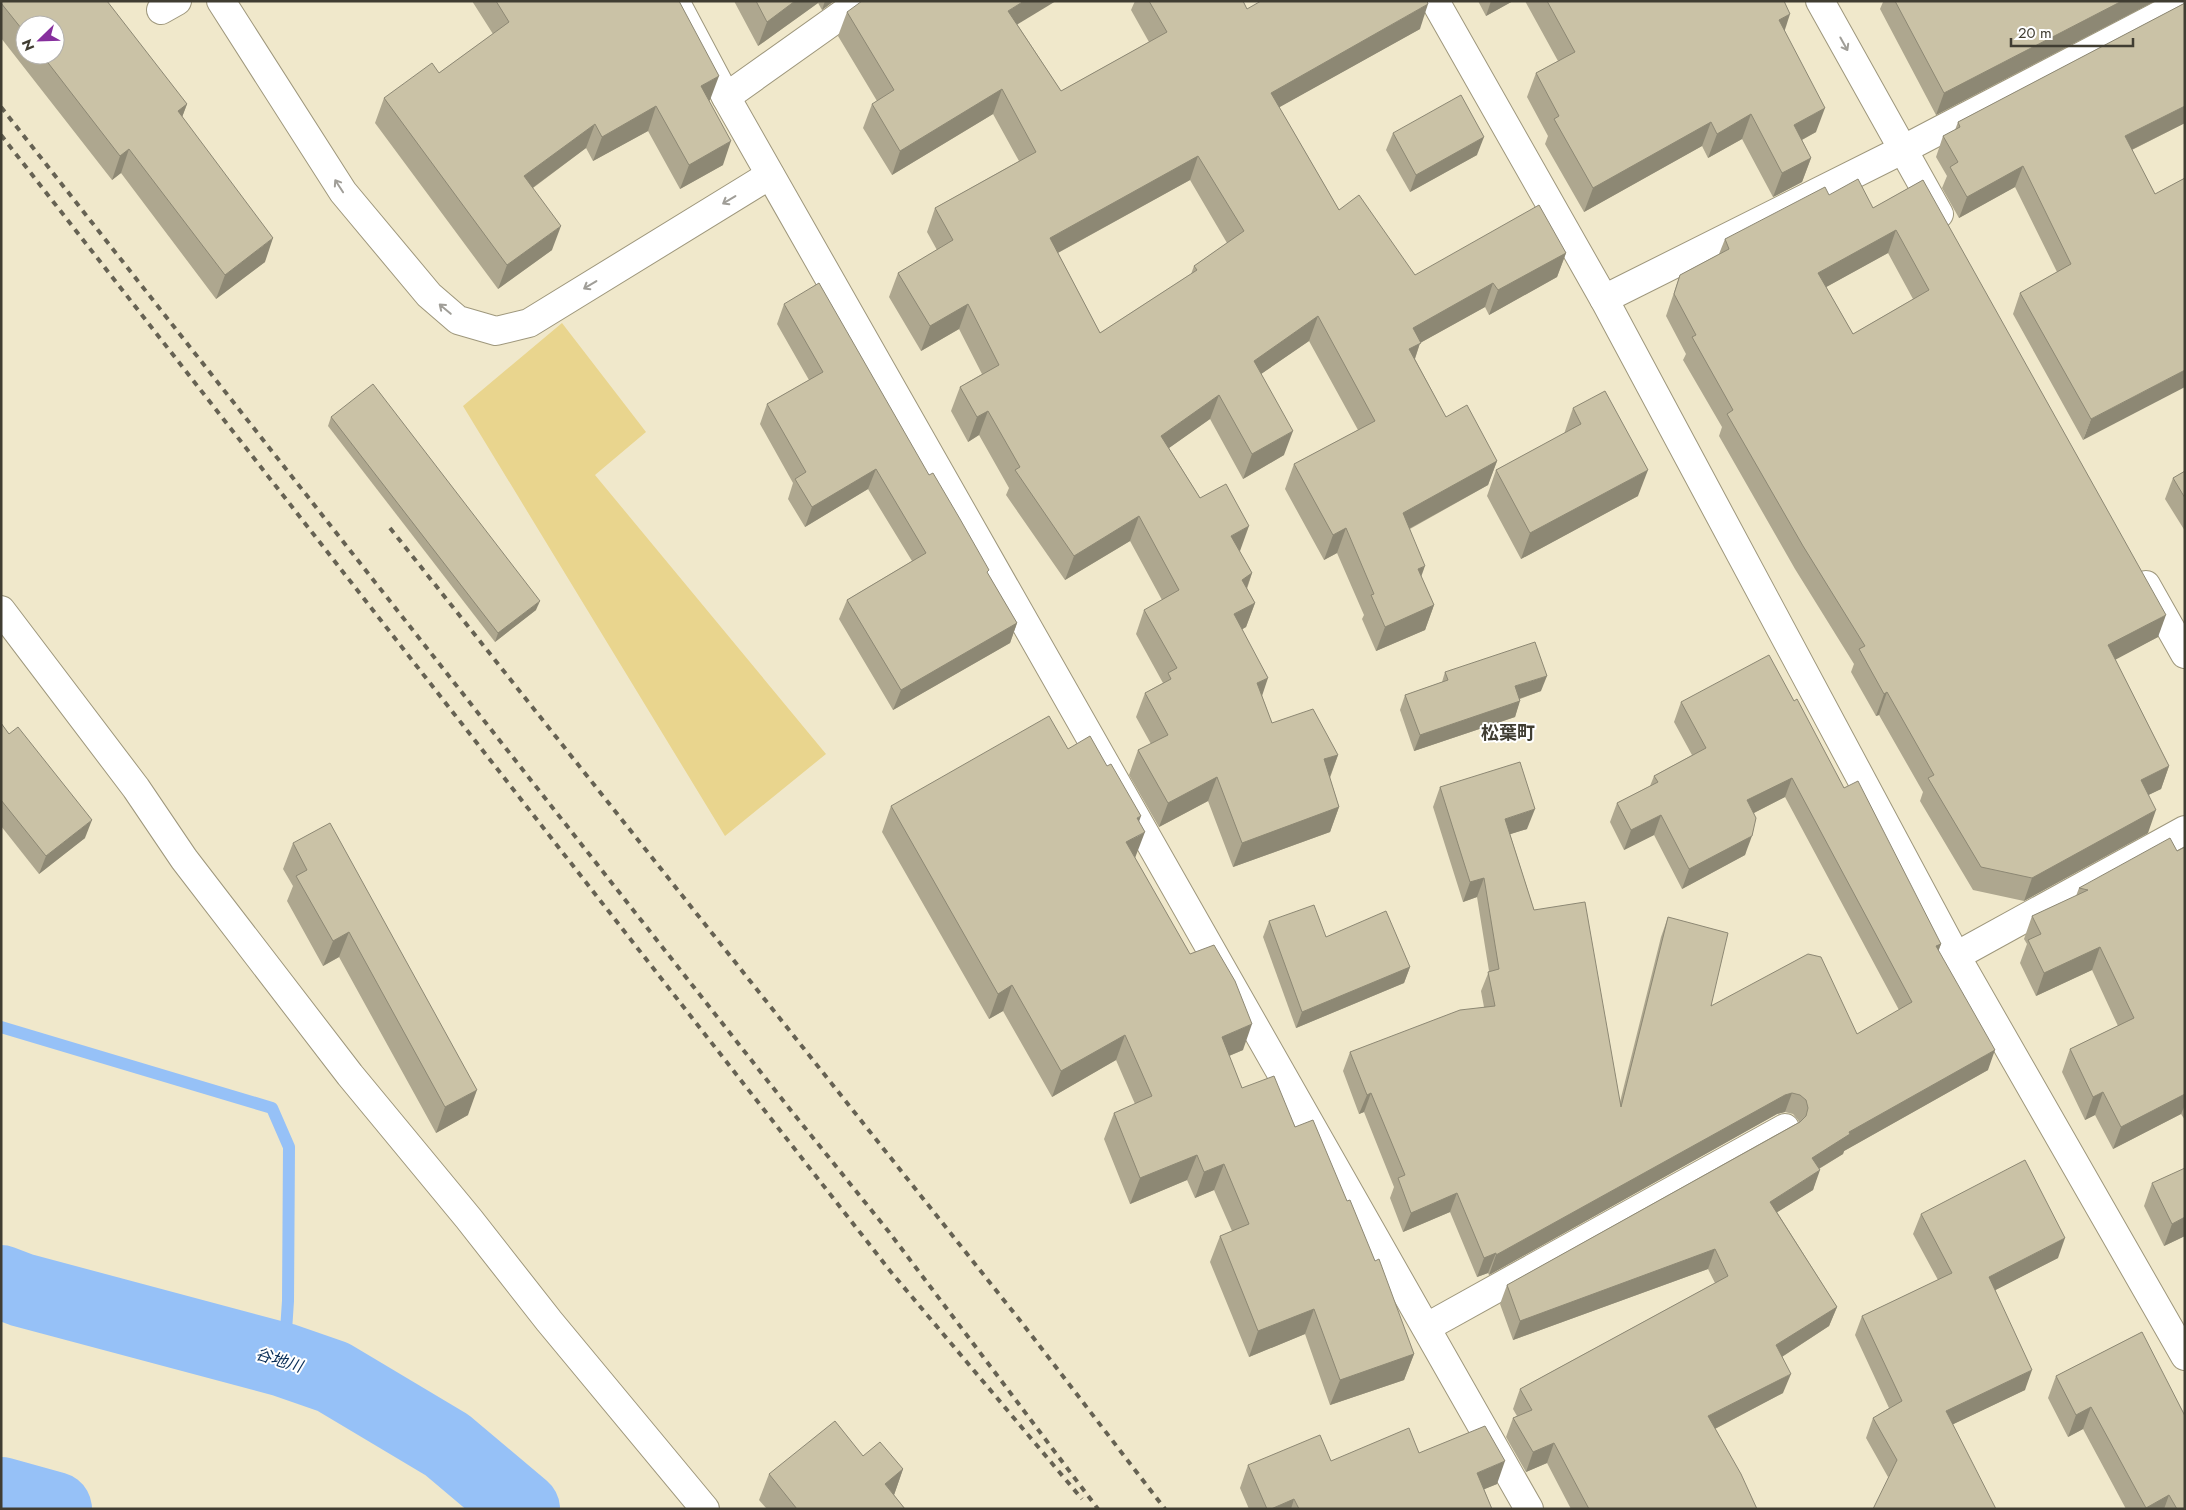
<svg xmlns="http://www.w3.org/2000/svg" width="2186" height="1510" font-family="Jost,'Noto Sans JP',sans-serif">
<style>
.green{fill:#e9d58e}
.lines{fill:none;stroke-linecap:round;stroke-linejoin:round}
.stream{stroke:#96c1f7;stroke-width:12}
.river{stroke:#96c1f7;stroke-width:74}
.minor-casing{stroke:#9e977c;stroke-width:30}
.minor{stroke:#fff;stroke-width:28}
.rail{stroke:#666253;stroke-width:4;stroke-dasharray:6 6;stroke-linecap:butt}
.wall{fill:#aea78f;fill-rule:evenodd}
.shaded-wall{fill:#8d8874}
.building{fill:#cac2a6;stroke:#8d8874;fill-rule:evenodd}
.oneway{stroke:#a09e98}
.labels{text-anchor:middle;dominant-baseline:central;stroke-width:4;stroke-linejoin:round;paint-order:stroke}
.water-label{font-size:16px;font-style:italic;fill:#072c56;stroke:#fff}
.quarter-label{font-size:18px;font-weight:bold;fill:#403d32;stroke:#fff}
</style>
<rect width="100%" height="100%" fill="#f0e8cb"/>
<!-- green -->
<polygon class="green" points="562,323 646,432 595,475 826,754 725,836 463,406"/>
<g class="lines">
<!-- stream -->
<polyline class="stream" points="1,1027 272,1108 289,1147 288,1301 284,1360"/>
<!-- river -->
<g class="river">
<polyline points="1,1282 22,1290 284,1360 333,1377 447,1445 523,1509"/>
<polyline points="1,1494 55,1509"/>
</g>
<!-- minor casing -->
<g class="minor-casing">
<g id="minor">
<polyline points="221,1 343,192 429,295 458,320 496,331 529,323 770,175"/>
<polyline points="675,1 726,97 1529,1509"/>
<polyline points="1435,1 1604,299 1956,956 2185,1356"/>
<polyline points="1820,1 1939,214"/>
<polyline points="161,10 177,1"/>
<polyline points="726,97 861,1"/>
<polyline points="1604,299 1902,150 2185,2"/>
<polyline points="2146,585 2185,654"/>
<polyline points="1,610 136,788 184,859 350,1075 469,1219 549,1321 705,1509"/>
<polyline points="1956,956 2185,830"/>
<polyline points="1427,1327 1785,1128"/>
</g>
</g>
<!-- minor -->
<use href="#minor" class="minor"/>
<!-- rail -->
<g class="rail">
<polyline points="1,107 789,1108 889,1232 1098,1509"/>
<polyline points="1,135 891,1272 1082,1499"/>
<polyline points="390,528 1022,1323 1165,1509"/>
</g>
</g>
<!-- wall -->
<g class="wall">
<path d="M1 1 187 104 182 117 265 262 216 299 121 173 112 180 1 38ZM25 25 55 55H25Z"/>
<polygon points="472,1 679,1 710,100 709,101 723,165 680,189 648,131 593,161 586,148 533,188 552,250 498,289 375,123 384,98 439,73 493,34"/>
<polygon points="734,1 834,1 822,10 818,3 758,46"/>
<path d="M1135 1H1243L1247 9 1420 29 1279 107 1339 210 1415 275 1566 253 1557 277 1489 315 1485 307 1420 343 1415 359 1446 417 1497 461 1488 485 1410 529 1421 577 1434 605 1425 630 1376 651 1362 619 1364 615 1337 553 1324 560 1285 489 1294 464 1358 430 1309 341 1261 374 1284 455 1243 479 1210 419 1169 448 1200 498 1240 551H1239L1252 573 1247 589 1255 603 1246 627 1242 629 1262 696 1272 723 1338 755 1330 778 1339 807 1330 832 1233 867 1208 801 1159 827 1129 775 1138 750 1151 744 1136 717 1145 693 1163 683 1136 634 1144 610 1162 600 1130 541 1065 580 1006 495 1009 488 979 435 968 442 951 411 960 387 982 374 959 329 921 351 889 297 898 273 937 250 927 232 935 208 1019 161 993 114 892 175 863 128 872 104 877 101 838 36 847 12 1017 24 1061 91 1149 42 1131 10ZM1190 180 1227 243 1194 266 1191 274 1100 333 1058 253Z"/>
<polygon points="1478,1 1513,1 1486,16"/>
<polygon points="1525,1 1784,1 1784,31 1816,132 1802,140 1811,158 1802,182 1773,197 1742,139 1708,158 1702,146 1584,212 1545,144 1548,136 1527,97 1536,73 1558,61"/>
<polygon points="1882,1 2155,1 1936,115 1880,9 1883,2"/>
<polygon points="2185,3 2185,123 2132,150 2155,194 2185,178 2083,440 2013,314 2020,293 2057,272 2015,187 1959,218 1942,188 1947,176 1936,157 1943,136 1955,130 1958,122"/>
<polygon points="1393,133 1477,155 1410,192 1386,150"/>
<path d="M1923 180 2158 637 2115 659 2169 766 2161 789 2148 795V833L2024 901 1973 890 1920 801 1923 792 1879 715 1876 716 1851 672 1854 664 1795 569 1719 436 1722 427 1683 360 1686 354 1666 316 1680 275 1719 254 1725 239 1829 195 1873 208ZM1888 253 1913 299 1853 334 1826 287Z"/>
<polygon points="784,304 929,475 1017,623 1010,643 893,710 839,619 847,600 912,561 868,489 805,527 788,499 793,483 760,424 767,404 809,380 777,324"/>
<polygon points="1573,408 1638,496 1521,559 1487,496 1496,470 1564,434"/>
<polygon points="331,417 536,610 495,642 328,426"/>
<polygon points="2185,471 2185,531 2165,499 2173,478"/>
<polygon points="1445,672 1541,691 1520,699 1515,717 1414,751 1400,710 1405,695 1442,682"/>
<polygon points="1794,701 1844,788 1941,944 1938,951 1988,1070 1844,1151 1843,1154 1819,1169 1813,1190 1777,1212 1837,1307 1829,1326 1782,1357 1783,1393 1715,1429 1757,1509 1571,1509 1547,1463 1526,1472 1506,1437 1513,1418 1517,1416 1513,1409 1520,1389 1715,1283 1708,1269 1513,1340 1500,1304 1507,1285 1799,1122 1798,1120 1793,1114 1785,1112 1777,1114 1489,1275 1488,1273 1477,1277 1450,1212 1403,1232 1390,1198 1394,1187 1364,1112 1359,1114 1343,1071 1350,1052 1484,1007 1481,991 1489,971 1477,897 1463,902 1433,807 1440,787 1527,829 1510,834 1534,910 1620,1102 1661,937 1668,917 1711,1006 1857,1034 1899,1010 1785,797 1754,813 1745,855 1682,889 1654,835 1624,850 1610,822 1617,803 1650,786 1654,776 1692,755 1674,722 1681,702"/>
<polygon points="1,723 85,838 39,874 1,826"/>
<polygon points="1068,749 1139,822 1135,858 1243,1050 1229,1056 1242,1088 1295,1127 1347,1201 1414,1354 1404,1380 1330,1405 1305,1334 1249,1357 1210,1262 1220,1236 1232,1231 1214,1190 1195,1198 1187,1180 1130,1204 1104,1139 1114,1113 1135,1104 1116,1060 1052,1097 1003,1011 989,1019 882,832 891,806"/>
<polygon points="293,843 468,1115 436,1133 339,957 323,966 287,901 293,886 283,869"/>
<polygon points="2185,847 2185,1120 2181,1114 2113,1149 2095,1115 2085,1120 2062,1072 2070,1049 2118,1026 2092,970 2036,996 2020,963 2027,944 2024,939 2032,916 2076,896 2079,888 2177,851"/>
<polygon points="1269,921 1326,937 1410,967 1404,983 1296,1028 1263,937"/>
<polygon points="2152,1183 2185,1236 2164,1246 2144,1206"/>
<polygon points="1921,1214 2058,1258 1995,1290 2025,1390 1953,1424 1888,1477 1866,1438 1873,1418 1889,1408 1855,1335 1862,1316 1938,1280 1913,1234"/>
<polygon points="2142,1332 2185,1509 2126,1509 2083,1429 2068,1437 2048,1398 2056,1376"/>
<polygon points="1419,1453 1497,1484 1484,1489 1492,1509 1249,1509 1240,1488 1248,1465 1331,1461"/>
<polygon points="863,1456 903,1469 894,1495 905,1509 767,1509 759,1500 769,1474"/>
</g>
<!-- shaded-wall -->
<g class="shaded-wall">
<polygon points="795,1 818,1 818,3 758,46 767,22"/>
<polygon points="825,1 834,1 822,10"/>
<polygon points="1024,1 1056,1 1000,35 1008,11"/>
<polygon points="1491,1 1513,1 1486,16"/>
<polygon points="2122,1 2155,1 1936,115 1944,93"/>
<polygon points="1428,4 1420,29 1262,117 1271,93"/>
<polygon points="1790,14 1782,39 1779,20"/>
<polygon points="719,76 710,100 692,111 701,86"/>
<polygon points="1002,89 993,114 892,175 900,151"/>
<polygon points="187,104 178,128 178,111"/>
<polygon points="656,106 648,131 593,161 602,137"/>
<polygon points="2185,106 2185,123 2117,157 2125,136"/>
<polygon points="1825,108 1816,132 1785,149 1794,125"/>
<polygon points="1751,114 1742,139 1708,158 1717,134"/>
<polygon points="1711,122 1702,146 1584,212 1593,188"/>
<polygon points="595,124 586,148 516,200 524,176"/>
<polygon points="1484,137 1477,155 1410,192 1416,175"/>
<polygon points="731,141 723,165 680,189 689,165"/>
<polygon points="129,149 121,173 112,180 120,156"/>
<polygon points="1198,156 1190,180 1041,262 1050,238"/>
<polygon points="1811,158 1802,182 1773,197 1782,173"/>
<polygon points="2023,166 2015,187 1959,218 1967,197"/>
<polygon points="561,226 552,250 498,289 507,265"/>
<polygon points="1896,230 1888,253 1810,296 1818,273"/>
<polygon points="273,238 265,262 216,299 225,275"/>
<polygon points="1566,253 1557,277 1489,315 1498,290"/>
<polygon points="1493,283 1485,307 1420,343 1412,367 1401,373 1413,328"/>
<polygon points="968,304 959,329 921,351 930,326"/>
<polygon points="1318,316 1309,341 1245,385 1254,361"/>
<polygon points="2185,370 2185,387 2083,440 2091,419"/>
<polygon points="1219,395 1210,419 1152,460 1161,436"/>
<polygon points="988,411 979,435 968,442 977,417"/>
<polygon points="1293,431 1284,455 1243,479 1252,454"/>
<polygon points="1497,461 1488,485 1394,537 1403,513"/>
<polygon points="876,469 868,489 805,527 812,507"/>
<polygon points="1648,470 1638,496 1521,559 1530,533"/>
<polygon points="1139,516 1130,541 1065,580 1074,556"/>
<polygon points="1249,526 1240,551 1222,561 1231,536"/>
<polygon points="1346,528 1337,553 1324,560 1333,535"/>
<polygon points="1425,566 1416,591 1418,569"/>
<polygon points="1252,573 1243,598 1242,580"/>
<polygon points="540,601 536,610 495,642 498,633"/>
<polygon points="1255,603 1246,627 1226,639 1234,614"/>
<polygon points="1434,605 1425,630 1376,651 1385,627"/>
<polygon points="2166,615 2158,637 2100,668 2108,645"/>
<polygon points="1017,623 1010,643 893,710 901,690"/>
<polygon points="1547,676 1541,691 1510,702 1515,686"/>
<polygon points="1268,678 1260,702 1257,683"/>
<polygon points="1887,692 1879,715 1876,716 1884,694"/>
<polygon points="1520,701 1515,717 1414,751 1420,735"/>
<polygon points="1338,755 1329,779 1324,759"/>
<polygon points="2169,766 2161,789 2132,803 2141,780"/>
<polygon points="1217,777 1208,801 1159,827 1168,803"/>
<polygon points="1792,778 1785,797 1740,820 1747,800"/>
<polygon points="1339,807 1330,832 1233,867 1242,843"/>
<polygon points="1535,809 1527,829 1498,838 1505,819"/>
<polygon points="2156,810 2148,833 2024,901 2032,878"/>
<polygon points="1661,815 1654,835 1624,850 1631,830"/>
<polygon points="1141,816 1133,839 1145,832 1135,858 1126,842 1137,818"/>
<polygon points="92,820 85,838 39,874 46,856"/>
<polygon points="1752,836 1745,855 1682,889 1689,869"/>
<polygon points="1484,878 1477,897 1463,902 1470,882"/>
<polygon points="349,932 339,957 323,966 333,941"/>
<polygon points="1941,944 1934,963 1936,946"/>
<polygon points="2100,947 2092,970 2036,996 2044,973"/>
<polygon points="1410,967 1404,983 1296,1028 1302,1012"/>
<polygon points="1012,985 1003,1011 989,1019 998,994"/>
<polygon points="1252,1024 1243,1050 1212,1063 1222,1037"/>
<polygon points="1125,1035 1116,1060 1052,1097 1061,1071"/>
<polygon points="1995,1050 1988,1070 1844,1151 1843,1154 1805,1177 1812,1158 1849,1132"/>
<polygon points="477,1090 468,1115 436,1133 445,1107"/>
<polygon points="2103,1092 2095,1115 2085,1120 2093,1097"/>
<polygon points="1371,1093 1364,1112 1359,1114 1367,1095"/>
<polygon points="1792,1093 1785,1112 1777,1114 1489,1275 1496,1255 1785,1095"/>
<polygon points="2185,1094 2185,1105 2181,1114 2113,1149 2121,1127"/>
<polygon points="1197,1155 1187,1180 1130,1204 1140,1178"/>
<polygon points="1224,1164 1214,1190 1195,1198 1204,1172"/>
<polygon points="1820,1170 1813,1190 1763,1221 1770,1202"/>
<polygon points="1457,1193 1450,1212 1403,1232 1411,1213"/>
<polygon points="2185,1217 2185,1236 2164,1246 2172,1224"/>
<polygon points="2065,1238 2058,1258 1982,1297 1989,1277"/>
<polygon points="1715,1249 1708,1269 1513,1340 1520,1321"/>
<polygon points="1496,1253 1488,1273 1477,1277 1484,1258"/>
<polygon points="1837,1307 1829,1326 1769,1365 1776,1345"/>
<polygon points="1314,1309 1305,1334 1249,1357 1258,1331"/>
<polygon points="1414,1354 1404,1380 1330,1405 1340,1380"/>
<polygon points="2032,1370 2025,1390 1939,1431 1946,1411"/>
<polygon points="1791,1374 1783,1393 1701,1436 1708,1416"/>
<polygon points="2091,1407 2083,1429 2068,1437 2076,1415"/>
<polygon points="1554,1443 1547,1463 1526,1472 1533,1452"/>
<polygon points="1505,1461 1497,1484 1468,1496 1477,1473"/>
<polygon points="903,1469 894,1495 885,1484"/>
<polygon points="2169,1495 2164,1509 2146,1509 2146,1508"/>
<polygon points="1294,1499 1291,1509 1271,1509"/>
</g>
<!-- building -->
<g class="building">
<polygon points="1,1 107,1 187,104 178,111 273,238 225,275 129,149 120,156 42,55 55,55 55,25 25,25 25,33 1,3"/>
<polygon points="496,1 679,1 719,76 701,86 731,141 689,165 656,106 602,137 595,124 524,176 561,226 507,265 384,98 432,63 439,73 509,22"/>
<polygon points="756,1 795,1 767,22"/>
<path d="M862 1H1024L1008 11 1061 91 1167 32 1149 1H1243L1247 9 1261 1H1427L1428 4 1271 93 1339 210 1359 195 1415 275 1539 205 1566 253 1498 290 1493 283 1413 328 1421 343 1409 349 1446 417 1467 405 1497 461 1403 513 1425 566 1418 569 1434 605 1385 627 1371 595 1374 594 1346 528 1333 535 1294 464 1375 421 1318 316 1254 361 1293 431 1252 454 1219 395 1161 436 1200 498 1226 484 1249 526 1231 536 1252 573 1242 580 1255 603 1234 614 1268 678 1257 683 1272 723 1313 709 1338 755 1324 759 1339 807 1242 843 1217 777 1168 803 1138 750 1168 735 1145 693 1171 679 1168 673 1177 668 1144 610 1179 590 1139 516 1074 556 1015 470 1020 467 988 411 977 417 960 387 999 365 968 304 930 326 898 273 953 240 935 208 1036 152 1002 89 900 151 872 104 894 90 847 12ZM1198 156 1244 231 1194 266 1197 270 1100 333 1050 238Z"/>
<polygon points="1547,1 1784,1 1790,14 1779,20 1825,108 1794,125 1811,158 1782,173 1751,114 1717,134 1711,122 1593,188 1554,119 1559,116 1536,73 1575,52"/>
<polygon points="1895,1 2122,1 1944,93"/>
<polygon points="2185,3 2185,106 2125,136 2155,194 2185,178 2185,370 2091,419 2020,293 2071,264 2023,166 1967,197 1950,167 1958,162 1943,136 1960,127 1958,122"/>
<polygon points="1461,95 1484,137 1416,175 1393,133"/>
<path d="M1858 179 1873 208 1923 180 2166 615 2108 645 2169 766 2141 780 2156 810 2032 878 1981 867 1928 778 1934 775 1887 692 1884 694 1859 649 1865 646 1803 546 1727 414 1733 410 1692 337 1696 335 1674 294 1680 275 1729 249 1725 239 1825 187 1829 195ZM1896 230 1929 290 1853 334 1818 273Z"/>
<polygon points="819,283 929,475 933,473 960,519 989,570 987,572 1017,623 901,690 847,600 926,553 876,469 812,507 795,479 806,472 767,404 823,372 784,304"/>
<polygon points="373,384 540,601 498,633 331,417"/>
<polygon points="1605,391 1648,470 1530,533 1496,470 1581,424 1573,408"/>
<polygon points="2185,471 2185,498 2173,478"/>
<polygon points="1535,642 1547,676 1515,686 1520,701 1420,735 1405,695 1448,680 1445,672"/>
<polygon points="1769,655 1794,701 1797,699 1844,788 1858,781 1941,944 1936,946 1995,1050 1849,1132 1850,1134 1812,1158 1820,1170 1770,1202 1837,1307 1776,1345 1791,1374 1708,1416 1741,1474 1757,1509 1589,1509 1554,1443 1533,1452 1513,1418 1532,1410 1520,1389 1728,1276 1715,1249 1520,1321 1507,1285 1800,1122 1806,1116 1808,1108 1806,1100 1800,1095 1792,1093 1785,1095 1496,1255 1496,1253 1484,1258 1457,1193 1411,1213 1398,1178 1405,1175 1371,1093 1367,1095 1350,1052 1460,1010 1495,1006 1488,972 1499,969 1484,878 1470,882 1440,787 1520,762 1535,809 1505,819 1534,910 1585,902 1621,1107 1668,917 1728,933 1711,1006 1808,954 1821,957 1857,1034 1912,1002 1792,778 1747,800 1756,818 1752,836 1689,869 1661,815 1631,830 1617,803 1658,782 1654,776 1706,748 1681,702"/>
<polygon points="1049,716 1068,749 1090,736 1107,766 1111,764 1141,816 1137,818 1145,832 1126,842 1190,954 1214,945 1235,981 1252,1024 1222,1037 1242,1088 1274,1076 1295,1127 1313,1120 1347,1201 1350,1200 1375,1261 1379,1259 1414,1354 1340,1380 1314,1309 1258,1331 1220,1236 1249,1224 1224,1164 1204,1172 1197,1155 1140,1178 1114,1113 1152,1096 1125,1035 1061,1071 1012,985 998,994 891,806"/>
<polygon points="1,723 9,734 18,727 92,820 46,856 1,800"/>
<polygon points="330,823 477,1090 445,1107 349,932 333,941 296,876 307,870 293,843"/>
<polygon points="2170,838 2177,851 2185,847 2185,1094 2121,1127 2103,1092 2093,1097 2070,1049 2134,1018 2100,947 2044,973 2028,940 2041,934 2032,916 2088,890 2079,888"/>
<polygon points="1314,905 1326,937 1386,911 1410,967 1302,1012 1269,921"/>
<polygon points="2025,1160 2065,1238 1989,1277 2032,1370 1946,1411 1996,1509 1873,1509 1897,1460 1873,1418 1902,1401 1862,1316 1952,1273 1921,1214"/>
<polygon points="2185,1168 2185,1217 2172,1224 2152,1183"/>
<polygon points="2142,1332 2185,1416 2185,1509 2177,1509 2169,1495 2146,1508 2091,1407 2076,1415 2056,1376"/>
<polygon points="835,1421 863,1456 880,1442 903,1469 885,1484 905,1509 797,1509 769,1474"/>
<polygon points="1485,1426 1505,1461 1477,1473 1492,1509 1299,1509 1294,1499 1271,1509 1267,1509 1248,1465 1320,1435 1331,1461 1409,1428 1419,1453"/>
</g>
<!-- one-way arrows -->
<defs><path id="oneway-shaft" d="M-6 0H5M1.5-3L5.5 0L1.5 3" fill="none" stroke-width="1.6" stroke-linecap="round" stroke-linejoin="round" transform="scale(1.25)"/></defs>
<g class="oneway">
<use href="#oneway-shaft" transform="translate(1844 44) rotate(61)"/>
<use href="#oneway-shaft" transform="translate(339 186) rotate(-123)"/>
<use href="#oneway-shaft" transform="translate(729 200) rotate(149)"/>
<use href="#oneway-shaft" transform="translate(590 285) rotate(149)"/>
<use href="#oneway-shaft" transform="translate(445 309) rotate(-140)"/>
</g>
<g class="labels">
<!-- water labels -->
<g class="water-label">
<text transform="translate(279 1360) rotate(17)">谷地川</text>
</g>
<!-- quarter labels -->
<g class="quarter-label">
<text x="1508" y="733">松葉町</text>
</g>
</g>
<!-- border -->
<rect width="2186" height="1510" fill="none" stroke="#403d32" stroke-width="5"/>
<!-- north arrow -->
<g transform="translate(40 40) rotate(247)"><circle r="24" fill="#ffffff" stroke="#b3b1ad"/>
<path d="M0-4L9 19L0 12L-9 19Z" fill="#862f9d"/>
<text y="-8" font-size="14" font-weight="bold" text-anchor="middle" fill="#403d32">N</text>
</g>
<!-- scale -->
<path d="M2011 38v8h122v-8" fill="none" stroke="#403d32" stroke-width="2.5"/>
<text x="2018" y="38" font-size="15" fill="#403d32" stroke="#ffffff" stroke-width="4" paint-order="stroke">20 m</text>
</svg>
